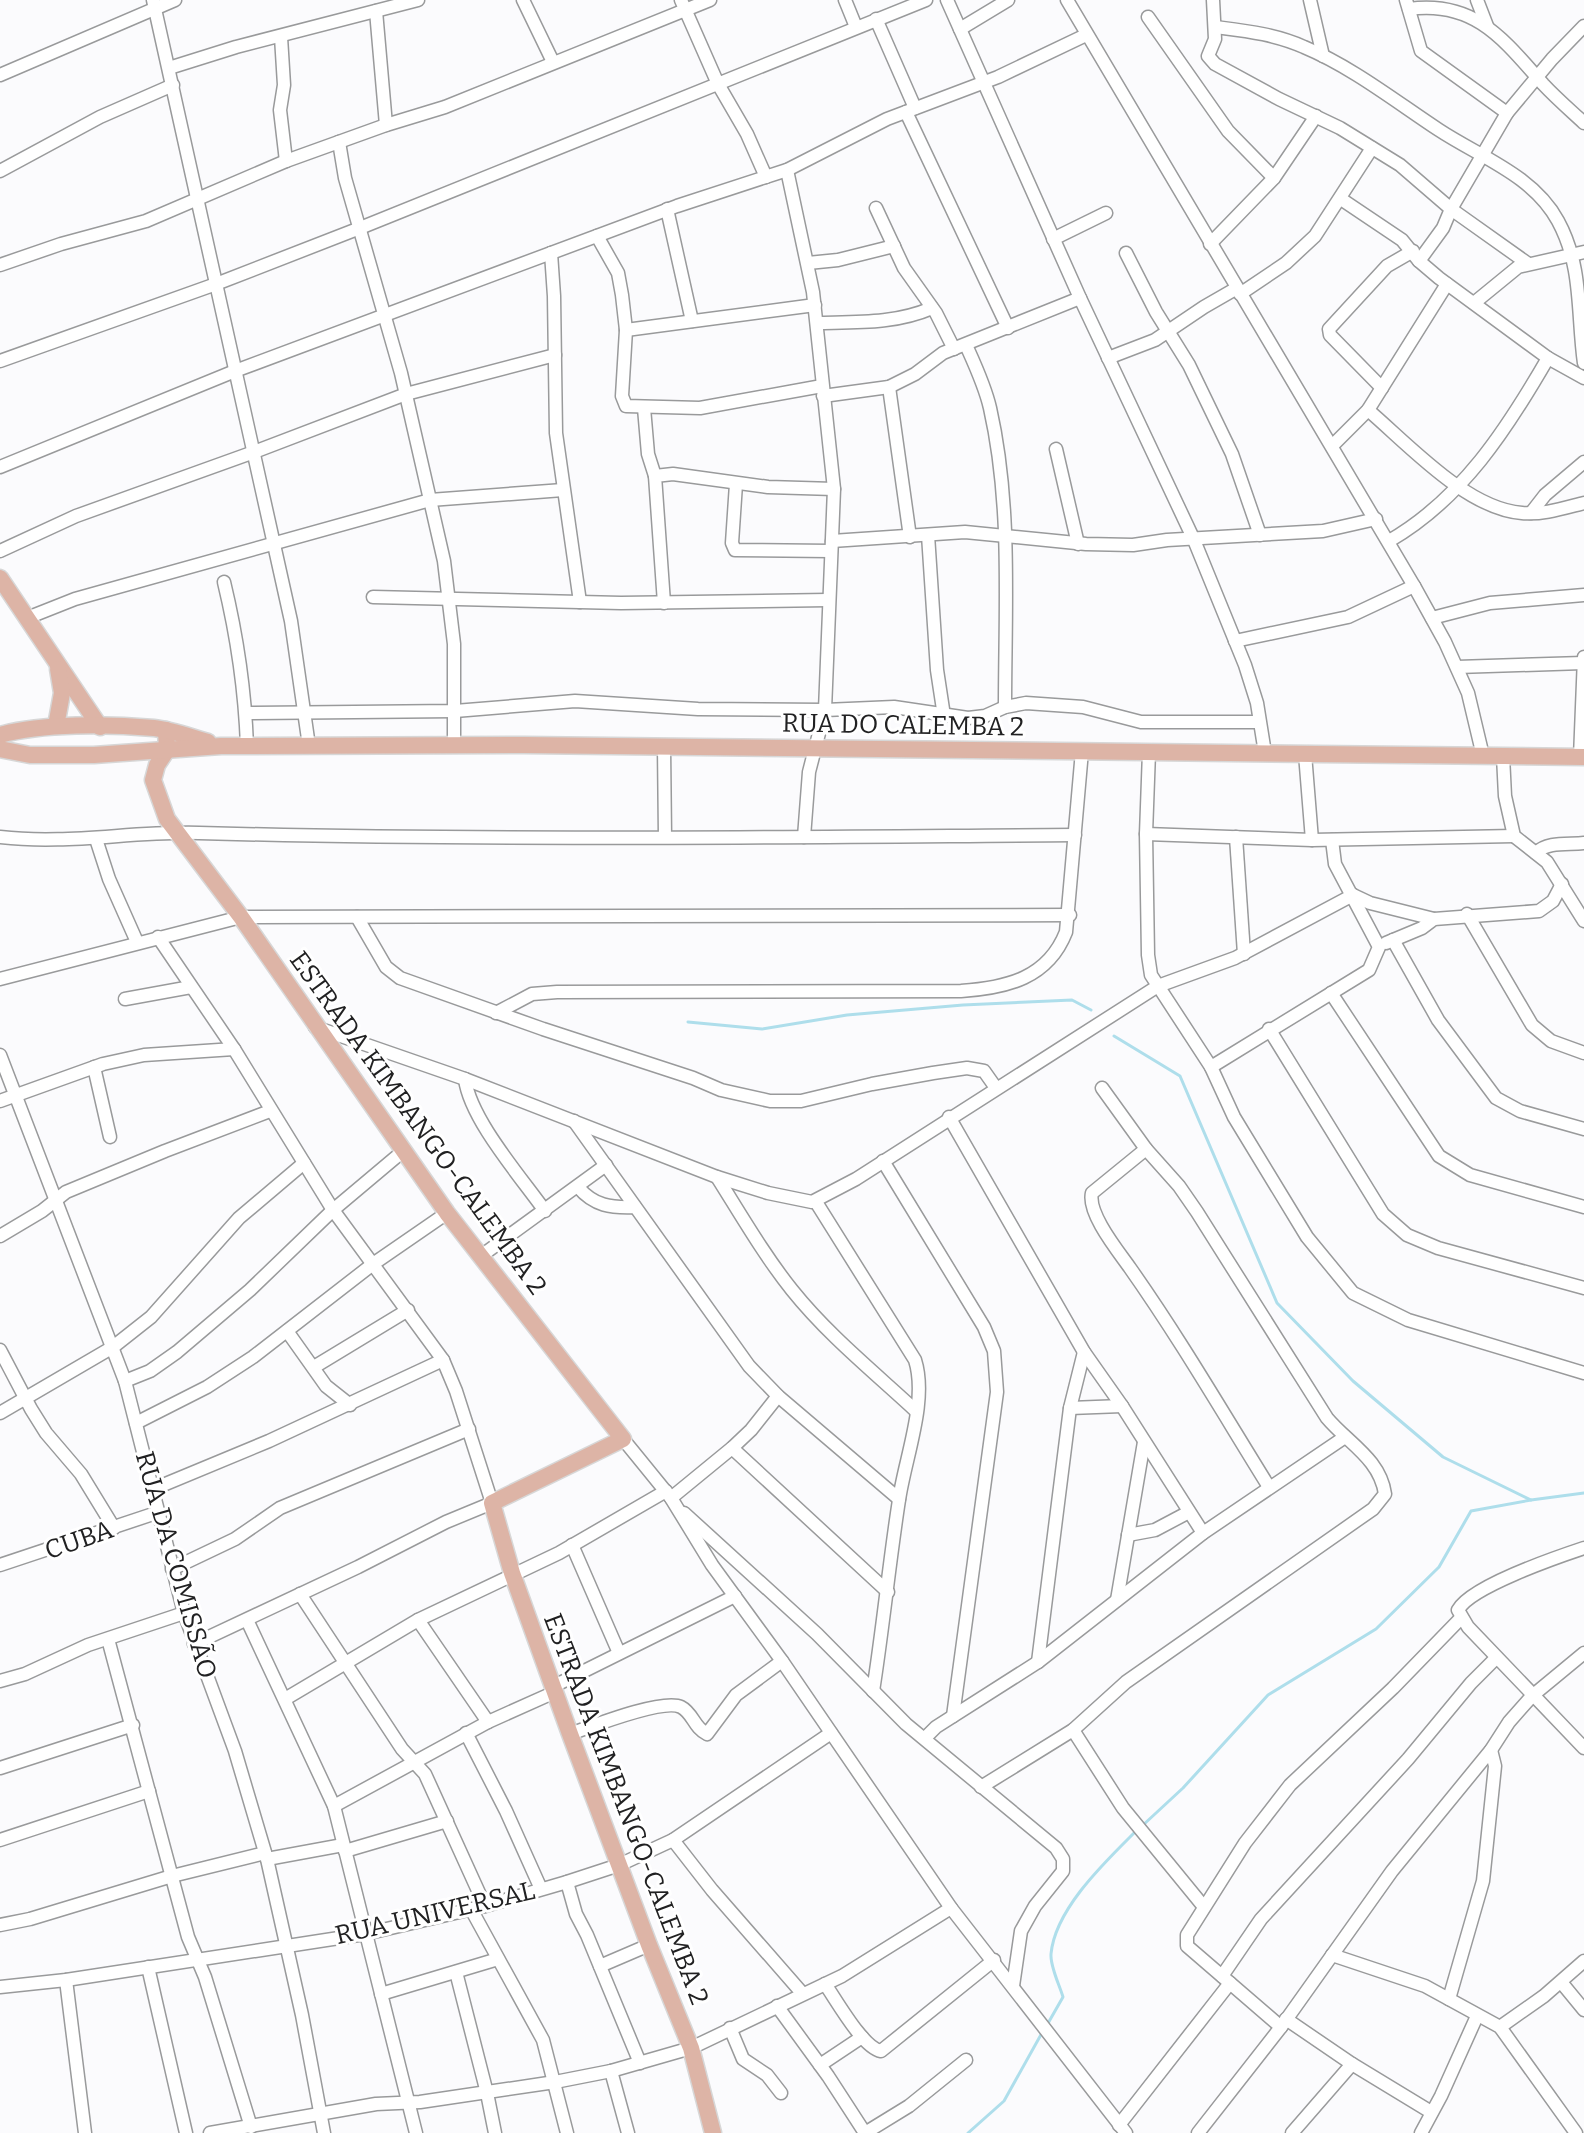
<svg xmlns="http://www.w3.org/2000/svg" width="1584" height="2133" font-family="Bitter,serif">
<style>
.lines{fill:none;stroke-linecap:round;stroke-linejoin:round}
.stream{stroke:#aedeeb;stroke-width:3}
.minor-casing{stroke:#999a9b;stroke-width:15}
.major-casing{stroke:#d7d7d7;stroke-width:19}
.minor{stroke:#fff;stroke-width:12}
.major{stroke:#ddb4a6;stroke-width:16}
.labels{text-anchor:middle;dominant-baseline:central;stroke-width:6;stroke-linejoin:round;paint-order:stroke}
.street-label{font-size:26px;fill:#212122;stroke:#fff}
</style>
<rect width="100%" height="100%" fill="#fbfbfd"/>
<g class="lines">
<!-- stream -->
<g class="stream">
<polyline points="688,1022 762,1029 847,1015 963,1005 1072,1000 1091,1010"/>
<polyline points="1114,1036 1180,1076 1277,1303 1353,1381 1443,1457 1531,1500 1584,1493"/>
<polyline points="1142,1826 1183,1788 1268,1695 1376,1629 1439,1567 1471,1511 1531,1500"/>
<path d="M1047 2025 1063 1997C1059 1984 1050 1966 1051 1954 1055 1909 1105 1862 1136 1831"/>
<polyline points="968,2133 1004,2101 1043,2031"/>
</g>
<!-- minor casing -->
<g class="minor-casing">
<g id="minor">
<polyline points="153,0 291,621 309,746"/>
<polyline points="523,0 553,62"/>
<polyline points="681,0 718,84 747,134 766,177"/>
<polyline points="845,0 856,27"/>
<polyline points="947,0 1080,298 1194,540 1245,665 1257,703 1265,753"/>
<polyline points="1067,0 1414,586 1445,642 1468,693 1483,756"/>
<polyline points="1213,0 1215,39 1208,56 1215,64 1279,99 1340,128 1400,165 1451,209 1527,263"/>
<polyline points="1310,0 1323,56"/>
<polyline points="1406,0 1421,51 1507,113"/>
<polyline points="1477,0 1487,26"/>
<path d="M1409 9C1475 0 1504 40 1543 84 1556 98 1570 110 1584 123"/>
<polyline points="376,11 386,125"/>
<polyline points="1148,17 1228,131 1274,178"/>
<polyline points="876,19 915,108"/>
<path d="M1215 27C1246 31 1275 34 1304 47 1352 67 1395 101 1439 130 1480 157 1533 175 1558 221 1583 267 1577 313 1584 363"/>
<polyline points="960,29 1008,0"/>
<polyline points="281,37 284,85 280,110 286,161"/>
<polyline points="169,68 236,47 418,0"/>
<polyline points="0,75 175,0"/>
<polyline points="906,112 1008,328"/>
<polyline points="339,142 345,178 401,373 444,561 454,644 454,745"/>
<polyline points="787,170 813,292 834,489 825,710 809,772 804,837"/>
<polyline points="0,171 100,117 173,85"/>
<polyline points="1341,199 1402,240 1419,261 1439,278 1548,358 1584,378"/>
<polyline points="876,208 904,268 936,313 954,349"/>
<polyline points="667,209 692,321"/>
<polyline points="597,236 618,273 622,295 626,330 622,396 626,406 700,408 822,386"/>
<polyline points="1053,239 1106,213"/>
<polyline points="1210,244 1274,178 1316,116"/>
<polyline points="551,253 554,296 556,433 580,602"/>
<polyline points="1126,253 1156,312 1189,365 1232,454 1260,535"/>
<polyline points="1419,261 1443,228 1451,209 1507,113 1552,59 1584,26"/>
<polyline points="808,263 838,260 894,246"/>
<polyline points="0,265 61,244 146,221 286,161 386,125 445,107 710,0"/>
<polyline points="1240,294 1286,263 1315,236 1372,148"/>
<polyline points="1474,303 1518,267 1584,252"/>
<path d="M817 323C857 322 895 324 932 308"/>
<polyline points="626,330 815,305"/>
<path d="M966 345C975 365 985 386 990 408 1012 505 1005 608 1005 707"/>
<polyline points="1108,358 1155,340 1204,307 1237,288"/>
<polyline points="0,361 216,284 360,228 926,0"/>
<polyline points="889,387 910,537"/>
<polyline points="1382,388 1330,335 1329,329 1387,266 1413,251"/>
<polyline points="823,396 889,387 915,374 943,353 1080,298"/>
<polyline points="644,408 648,454 655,476"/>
<path d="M1368 410C1409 445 1467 509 1522 513 1543 515 1564 508 1584 503"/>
<polyline points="1332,446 1368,410 1447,284"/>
<polyline points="1056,449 1078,544"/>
<polyline points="0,467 235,371 677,206 787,170 887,119 998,77 1086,35"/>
<polyline points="736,484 732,543 735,550 831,551"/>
<polyline points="1531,513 1545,495 1584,462"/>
<polyline points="928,535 937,670 944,716"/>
<polyline points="832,541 965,532 1086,544 1133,545 1167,540 1323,531 1376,519"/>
<path d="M1389 541C1462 499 1507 429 1548 358"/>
<polyline points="0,551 76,516 254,452 406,394 555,355"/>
<path d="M224 582C237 636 245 690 247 746"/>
<polyline points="373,597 621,603 828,600"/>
<polyline points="664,603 655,476 673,474 768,487 834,489"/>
<polyline points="27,618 75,599 430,500 563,490"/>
<polyline points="1432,618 1490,603 1584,595"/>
<polyline points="1235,641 1348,617 1414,586"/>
<polyline points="1457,667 1583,663"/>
<polyline points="246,713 455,711 575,701 698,709 825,710 894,707 968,718 985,716 1005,707 1026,703 1083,707 1141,722 1259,722"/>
<polyline points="664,747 665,837"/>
<polyline points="1149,752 1146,834 1148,955 1151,975 1211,1067 1234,1117 1307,1237 1353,1293 1408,1320 1584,1373"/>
<polyline points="1305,754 1312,840"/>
<polyline points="1503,756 1505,796 1514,836 1547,862 1584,921"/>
<polyline points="1580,757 1584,657"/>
<polyline points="1146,834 1312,840 1514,836"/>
<path d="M0 837C67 845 132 831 199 833 491 841 783 837 1075 835"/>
<polyline points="1236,837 1244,954"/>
<polyline points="96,839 109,879 137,942"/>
<path d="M1536 853C1548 841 1569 845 1584 843"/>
<polyline points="1353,895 1370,903 1434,919"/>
<polyline points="1467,914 1532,1025 1551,1041 1584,1053"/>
<polyline points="357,917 386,967 400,978 543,1029 693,1078 721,1090 770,1101 801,1101 872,1084 933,1073 967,1068 984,1071 996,1088"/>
<polyline points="158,937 234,1049 333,1210 443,1360 456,1391 492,1503 446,1522 358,1567 194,1644"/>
<polyline points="1393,940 1438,1020 1496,1098 1520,1111 1584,1129"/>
<polyline points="1386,943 1422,928 1434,919 1539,911 1553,901 1562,884"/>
<polyline points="0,979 241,917 1070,915"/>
<polyline points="1331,993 1439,1156 1470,1175 1584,1207"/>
<polyline points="125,999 191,987"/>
<path d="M496 1013 532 994 557 992 961 991C1007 988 1048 978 1066 932L1082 751"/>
<polyline points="315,1027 465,1079 717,1177 768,1193 812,1202 856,1179 1158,986 1235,958 1353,895"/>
<polyline points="1269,1029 1383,1214 1407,1235 1438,1248 1584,1288"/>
<polyline points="0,1055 125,1381 184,1613 235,1751 267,1859 302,2015 324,2133"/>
<polyline points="94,1067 110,1137"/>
<polyline points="1211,1067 1369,970 1379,947 1335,864 1332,840"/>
<path d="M465 1079C470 1119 520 1176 545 1211"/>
<path d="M1102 1088 1146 1149 1092 1193C1087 1213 1118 1251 1130 1268 1180 1339 1223 1413 1269 1487"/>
<polyline points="0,1101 103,1064 144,1055 234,1049"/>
<polyline points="949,1117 1084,1352 1122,1406 1203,1533"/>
<polyline points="574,1121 749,1366 778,1396 899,1499"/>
<polyline points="883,1161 984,1327 994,1351 997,1392 953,1716"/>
<path d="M717 1177C741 1215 764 1255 792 1290 828 1335 874 1372 916 1411"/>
<path d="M578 1187C594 1206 611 1208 635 1207"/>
<path d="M816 1202 915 1360C928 1401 905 1458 899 1500 889 1564 883 1628 873 1691"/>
<polyline points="0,1236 42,1211 66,1192 165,1151 270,1111"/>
<polyline points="481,1256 606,1165"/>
<polyline points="287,1331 326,1386 350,1405"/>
<polyline points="0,1350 31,1409 46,1433 81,1474 114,1528"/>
<polyline points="314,1367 408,1310"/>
<polyline points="125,1381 150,1371 177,1352 250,1290 333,1210 402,1152"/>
<polyline points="1070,1408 1122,1406"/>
<polyline points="0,1413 113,1347 151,1317 239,1218 304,1163"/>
<polyline points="136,1423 207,1387 253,1357 373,1264 447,1213"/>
<polyline points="623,1439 671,1498 712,1565 782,1661 951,1908 1126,2133"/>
<polyline points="732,1448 888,1592"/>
<polyline points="151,1490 269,1441 443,1360"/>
<polyline points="671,1498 732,1448 751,1430 778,1396"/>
<polyline points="684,1513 817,1634 906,1724 1056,1848 1063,1859 1063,1871 1035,1906 1021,1931 1013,1986"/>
<polyline points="1128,1535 1155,1530 1189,1512"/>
<polyline points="572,1545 619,1653"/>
<path d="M1584 1548C1557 1557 1470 1587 1458 1610L1468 1627 1584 1748"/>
<polyline points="0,1565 156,1513"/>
<polyline points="172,1569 235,1539 280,1508 469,1429"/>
<polyline points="300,1594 402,1749 425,1774 485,1906"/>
<polyline points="1117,1600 1144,1442"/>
<polyline points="247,1620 334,1806 416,2133"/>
<polyline points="418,1620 488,1722"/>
<polyline points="108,1639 188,1937 205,1977 251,2127"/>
<polyline points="1038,1662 1070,1408 1084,1352"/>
<polyline points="0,1681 25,1674 88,1645 184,1613"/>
<polyline points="554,1686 735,1596"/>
<polyline points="285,1699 418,1620 559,1553 666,1491"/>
<polyline points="1073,1730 1123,1808 1204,1907"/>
<polyline points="466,1733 506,1811 541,1889"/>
<path d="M570 1734C590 1727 663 1698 681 1707 693 1713 694 1728 707 1734L736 1695 782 1661"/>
<polyline points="926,1737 936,1727 1038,1662 1203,1533 1345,1437"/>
<polyline points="0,1768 133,1725"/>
<path d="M981 1787 1073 1730 1126 1682 1373 1509 1385 1494C1380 1459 1348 1443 1327 1418L1197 1212 1179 1186 1146 1149"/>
<polyline points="334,1806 488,1722 555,1692"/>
<polyline points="0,1840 149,1791"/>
<polyline points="673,1840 712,1890 802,1993"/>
<polyline points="345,1851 447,1821"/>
<polyline points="267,1859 343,1845"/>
<polyline points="567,1882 576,1914 587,1935 640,2063"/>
<polyline points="471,1909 543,2040 567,2133"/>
<polyline points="0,1925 30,1919 172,1876 265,1853"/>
<polyline points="1332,1955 1425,1986 1500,2027 1576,2133"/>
<polyline points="600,1966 649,1945"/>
<polyline points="148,1967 186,2133"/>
<polyline points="456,1972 487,2093 495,2133"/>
<polyline points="1222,1976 1261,1919 1408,1759 1471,1683 1496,1658"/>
<polyline points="66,1980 85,2133"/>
<polyline points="1561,1982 1584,2010"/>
<path d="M825 1984C837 2001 863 2048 881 2051L994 1960"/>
<polyline points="0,1987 66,1980 365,1934 485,1906 567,1882 619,1865 673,1840 831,1733"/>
<polyline points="381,1994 498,1959"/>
<polyline points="1449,1999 1483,1881 1495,1766 1491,1750"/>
<polyline points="777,2006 828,2076 865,2133"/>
<polyline points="1286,2019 1352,2064 1431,2112"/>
<polyline points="1281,2027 1194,1952 1187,1946 1187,1935 1245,1843 1290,1785 1393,1688 1461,1618"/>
<polyline points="1500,2027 1544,1996 1584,1961"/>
<polyline points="730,2028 743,2059 767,2075 781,2093"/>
<polyline points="820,2065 862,2037"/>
<polyline points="611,2071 628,2133"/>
<polyline points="1119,2125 1230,1983"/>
<polyline points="210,2133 376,2104 420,2102 555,2082 611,2071 691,2048 842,1976 951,1908"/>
<polyline points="865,2133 909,2106 966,2060"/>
<polyline points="1198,2133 1281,2027 1392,1871 1491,1750 1509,1722 1532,1696 1584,1653"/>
<polyline points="1292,2133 1352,2064"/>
<polyline points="1421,2133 1441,2096 1477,2016"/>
</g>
</g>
<!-- major casing -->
<g class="major-casing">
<g id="major">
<polyline points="0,578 100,727"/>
<polyline points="56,726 62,693 58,669"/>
<polyline points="166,730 167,750 157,765 153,780 167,819 241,917 447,1213 623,1439 492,1503 512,1573 570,1734 649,1945 691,2048 713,2133"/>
<path d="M0 735C42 723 110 724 154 728 172 730 190 737 208 742"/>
<polyline points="0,749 30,755 94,755 221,746 524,745 1584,757"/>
</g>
</g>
<!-- minor -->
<use href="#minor" class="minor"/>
<!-- major -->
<use href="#major" class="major"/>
</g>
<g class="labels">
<!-- street labels -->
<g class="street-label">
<text transform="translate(903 725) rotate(1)">RUA DO CALEMBA 2</text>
<text transform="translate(418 1123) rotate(54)">ESTRADA KIMBANGO-CALEMBA 2</text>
<text transform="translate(79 1540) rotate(-19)">CUBA</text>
<text transform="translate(176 1565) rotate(74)">RUA DA COMISSÃO</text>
<text transform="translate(626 1809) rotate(69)">ESTRADA KIMBANGO-CALEMBA 2</text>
<text transform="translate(435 1913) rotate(-13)">RUA UNIVERSAL</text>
</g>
</g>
</svg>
